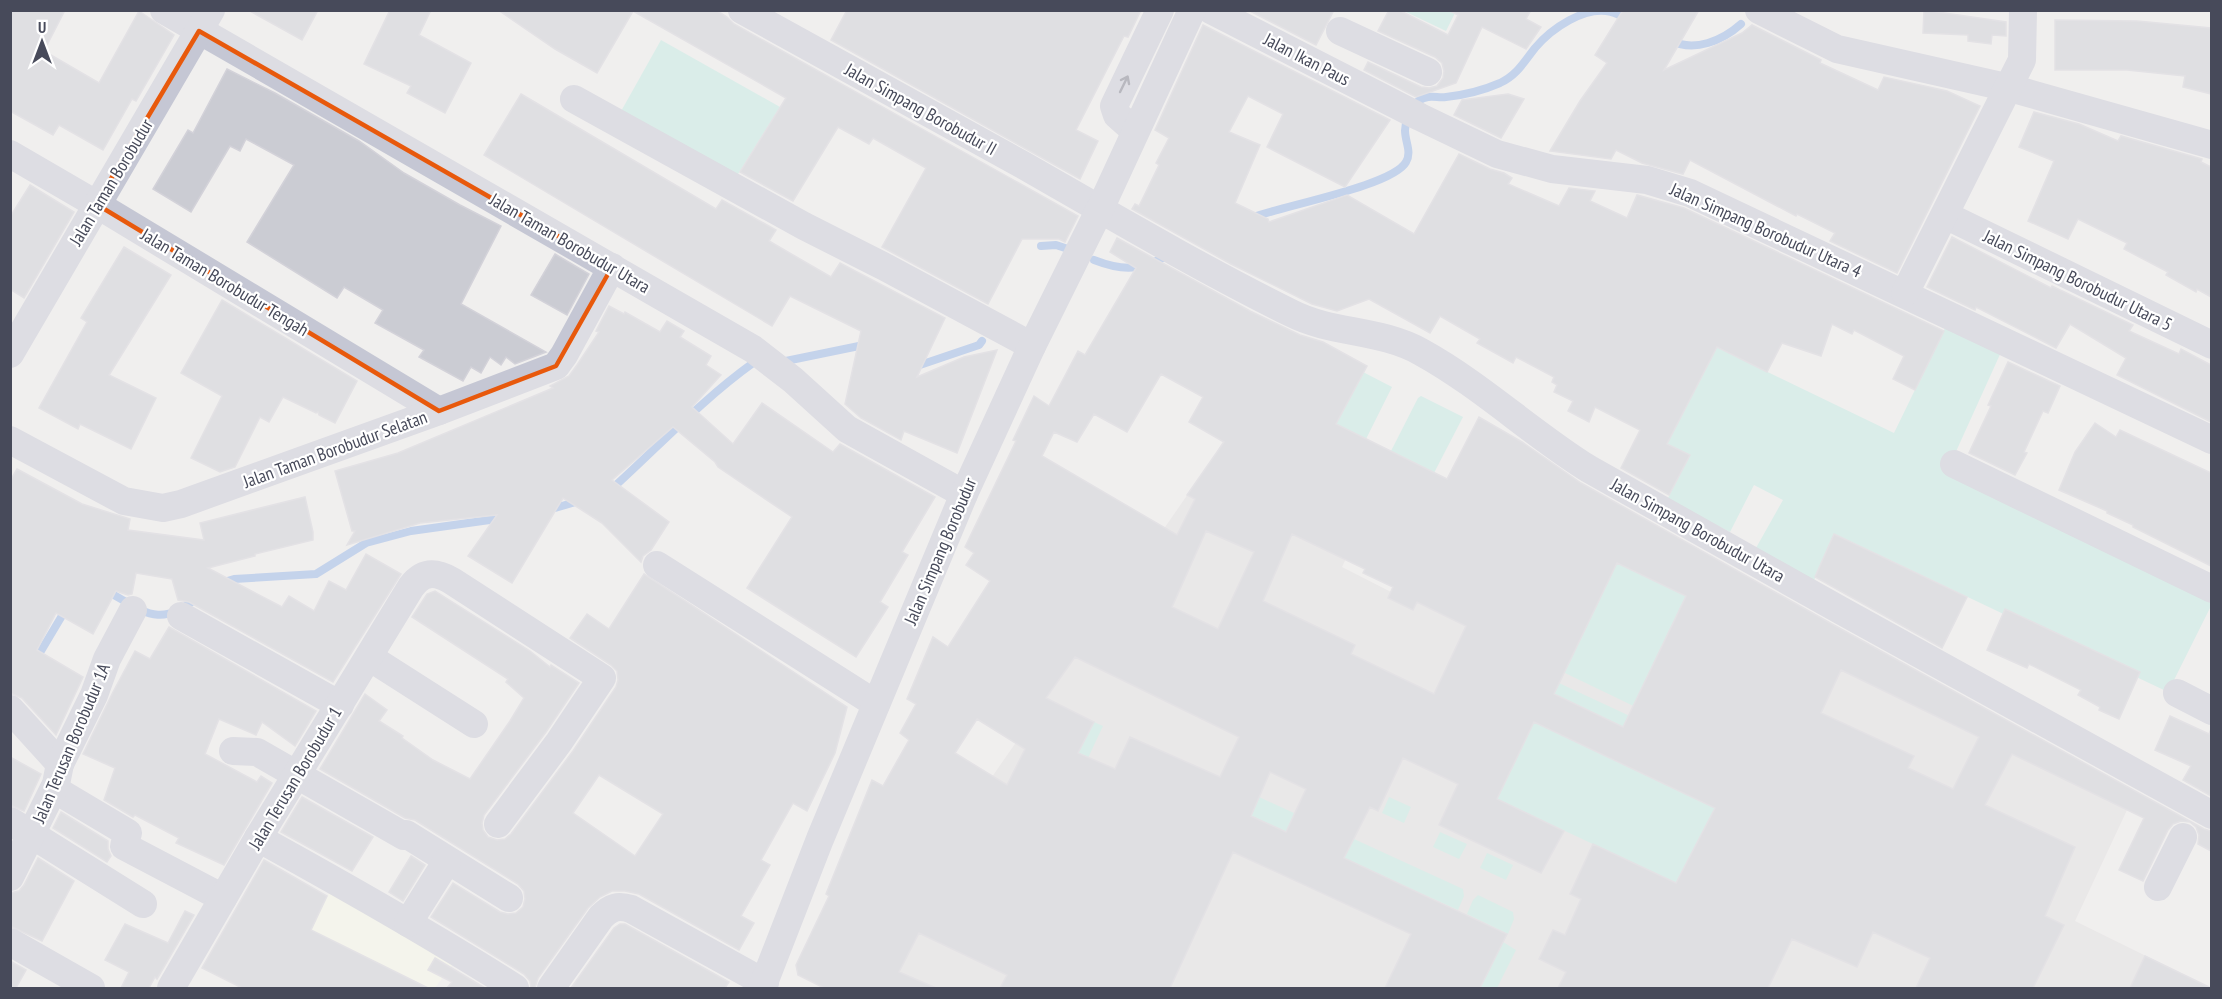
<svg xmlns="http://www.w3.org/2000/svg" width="2222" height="999" font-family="'PT Sans Narrow',sans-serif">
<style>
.commercial{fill:#f8fae8}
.education{fill:#e1dfdf}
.green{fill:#bfece2}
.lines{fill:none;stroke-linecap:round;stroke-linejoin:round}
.stream{stroke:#8fb1e6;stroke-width:8}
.building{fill:#cbccd3;stroke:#d3d2d9;stroke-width:1.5;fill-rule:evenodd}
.street{stroke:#c5c7d4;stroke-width:28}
.oneway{stroke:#737685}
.marked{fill:none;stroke:#e8590c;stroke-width:4.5;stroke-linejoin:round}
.labels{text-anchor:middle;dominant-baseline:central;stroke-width:4.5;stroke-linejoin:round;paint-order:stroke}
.street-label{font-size:18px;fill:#474a5a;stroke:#fff}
</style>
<rect width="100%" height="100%" fill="#f0efee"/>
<!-- commercial -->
<polygon class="commercial" points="333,885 458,957 435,988 269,988 275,976 286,981"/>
<!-- education -->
<polygon class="education" points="1256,384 1365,518 1342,567 1391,592 1447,480 1837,668 2127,810 2075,921 2211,988 842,988 958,826 1215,455"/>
<!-- green -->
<g class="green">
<polygon points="1404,11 1456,11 1446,31"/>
<polygon points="661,40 780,107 735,179 620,113"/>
<polygon points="1946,326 2002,350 1949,467 2211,591 2211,606 2168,692 1835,534 1811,587 1752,555 1783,500 1754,485 1730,532 1667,500 1690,455 1667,444 1716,347 1894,433"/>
<polygon points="1363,372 1392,387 1366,439 1336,424"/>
<polygon points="1421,396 1463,417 1434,473 1391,451 1418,398"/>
<polygon points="1501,506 1840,670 1789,781 1449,617"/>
<polygon points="1518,664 1733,764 1727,777 1512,673"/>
<polygon points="1094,722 1103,726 1073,790 1063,784"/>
<polygon points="1534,722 1715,808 1676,883 1497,799"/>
<polygon points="1259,797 1294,813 1290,824 1348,851 1354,839 1463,889 1464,896 1458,910 1251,816"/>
<polygon points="1389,797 1411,807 1404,823 1382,813"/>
<polygon points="1440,832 1467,844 1459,859 1433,847"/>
<polygon points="1487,853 1513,865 1506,880 1480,868"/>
<polygon points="1478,895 1513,912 1514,919 1508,934 1467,914 1473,900"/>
<polygon points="1503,942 1516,950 1497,988 1480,988"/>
</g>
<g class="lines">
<!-- stream -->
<g class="stream">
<path d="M1671 41C1695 52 1722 41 1741 24"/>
<path d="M1413 107C1416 102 1422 98 1428 97 1434 96 1440 98 1446 97 1464 95 1484 90 1500 83 1517 75 1524 62 1535 48 1551 29 1585 5 1611 12 1617 13 1623 17 1628 20"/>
<path d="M1251 218C1281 206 1393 186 1406 162 1414 148 1399 136 1408 118"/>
<polyline points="1041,246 1056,245 1068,249"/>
<path d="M1094 260C1125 272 1140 270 1169 255"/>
<polyline points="781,362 859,346 866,349"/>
<polyline points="914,367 979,345 982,341"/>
<path d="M610 488 615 486C661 444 703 399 753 363H757"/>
<polyline points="548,510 579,501"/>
<polyline points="224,582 234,579 316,574 366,543 411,531 504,518"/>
<path d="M105 590C144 611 159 630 198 597"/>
<polyline points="35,661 66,609"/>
</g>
</g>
<!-- building -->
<g class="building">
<polygon points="10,10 65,10 44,51 99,83 139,11 174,35 136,101 132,99 103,150 59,125 53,135 10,111"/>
<polygon points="248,10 318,10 302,40"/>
<polygon points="390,10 431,10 419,35 471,63 445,113 407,93 411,86 364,64"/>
<polygon points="498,10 716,10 727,17 734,24 1078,216 1065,242 1059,239 1022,239 988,304 882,247 926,168 873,138 869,144 838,127 793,201 740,172 786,98 633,11 597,73 555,49"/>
<polygon points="847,10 1141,10 1128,37 1124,36 1076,130 1098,141 1080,179 831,40"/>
<polygon points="1248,10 1334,10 1316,45"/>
<polygon points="1389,10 1399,10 1448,35 1458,15 1448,10 1531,10 1526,19 1541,27 1526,49 1482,27 1456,83 1416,97 1364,70 1368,62 1421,87 1429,88 1437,86 1443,78 1444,71 1442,63 1435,57 1378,31"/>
<polygon points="1623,10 1699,10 1664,70 1742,33 1752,25 1821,60 1820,63 1878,90 1884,77 1947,91 1980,106 1897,273 1830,241 1835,233 1797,214 1796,216 1690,160 1683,174 1642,163 1616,150 1611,159 1550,151 1580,101 1607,63 1595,55"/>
<polygon points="1924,10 2006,22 2006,36 1992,35 1991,44 1968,41 1968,35 1923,33"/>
<polygon points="2055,20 2137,21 2211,28 2211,94 2183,87 2185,76 2127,70 2055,70"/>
<polygon points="1203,25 1390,120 1345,187 1267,147 1283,114 1248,96 1229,132 1260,145 1235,203 1268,219 1269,222 1347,195 1414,234 1459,154 1490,169 1504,173 1512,178 1508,184 1559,206 1569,188 1595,191 1590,201 1627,218 1637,195 1684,208 1944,331 1915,390 1893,379 1904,356 1854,330 1852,334 1832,324 1821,356 1782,343 1767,372 1717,347 1667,444 1690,455 1669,495 1621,468 1640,430 1595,407 1589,422 1568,411 1573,401 1554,392 1557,385 1552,382 1554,377 1516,357 1513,363 1477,343 1480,339 1440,316 1430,333 1369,299 1337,311 1312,304 1231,264 1132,209 1135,204 1139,206 1159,165 1156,163 1169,138 1155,130"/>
<polygon points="227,69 275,93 359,141 404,173 460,205 501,226 461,304 546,352 515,364 506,357 501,365 490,357 481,373 471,367 463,381 419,357 424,350 375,323 383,310 344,287 337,298 247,242 294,165 246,139 240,151 230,146 191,212 153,189 188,130 193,133"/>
<polygon points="521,94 716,209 722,200 776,230 769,241 831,277 840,263 945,318 917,377 964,357 997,350 957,453 904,431 901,440 861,418 845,404 861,331 790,296 772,326 484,155"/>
<polygon points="1508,94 1524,99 1501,138 1454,115 1462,100"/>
<polygon points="2034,112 2079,124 2118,141 2121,136 2202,159 2201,162 2211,167 2211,297 2197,289 2196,292 2166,275 2168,272 2124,249 2127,243 2078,219 2068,239 2028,221 2054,161 2019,147"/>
<polygon points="30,185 74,212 24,298 10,289 10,217"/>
<polygon points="1952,237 2051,288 2052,286 2133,325 2129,331 2179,354 2181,349 2211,365 2211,422 2117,375 2126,358 2070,324 2056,348 1976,307 1975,310 1927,287"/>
<path d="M1117 238 1250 311 1300 335 1323 342 1367 366 1336 424 1447 479 1479 417 1522 442 1581 483 1832 624 2204 829 2211 831V851L2198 844 2199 835 2196 827 2190 822 2181 821 2173 824 2168 830 2143 881 2119 870 2144 818 2012 754 1985 805 2075 847 2045 916 2064 925 2033 988H1916L1930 958 1873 932 1857 967 1792 939 1768 988H1558L1566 972 1539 959 1553 930 1565 935 1581 899 1570 894 1593 844 1676 883 1715 808 1534 722 1497 799 1564 831 1541 873 1439 825 1458 784 1403 758 1378 811 1370 807 1344 858 1507 934 1480 988H1385L1411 934 1233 852 1170 988H1000L1007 975 919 933 899 972 936 988H824L798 975 796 965 829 896 826 894 872 780 883 786 909 740 900 733 916 704 907 699 933 637 948 647 990 581 966 565 974 553 965 547 1016 441 1013 440 1034 396 1049 406 1078 351 1085 355 1136 268 1110 252ZM1161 374 1203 397 1189 422 1224 442 1187 495 1195 499 1177 535 1042 456 1054 432 1077 442 1094 414 1127 432ZM1206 531 1254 552 1218 629 1172 607ZM1292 534 1365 569 1363 573 1393 587 1388 598 1413 610 1417 602 1466 626 1434 694 1351 654 1355 645 1263 601ZM1617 563 1686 596 1623 727 1554 694ZM1075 657 1239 737 1220 777 1130 737 1115 769 1078 753 1094 722 1046 698ZM1841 670 1979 737 1953 789 1908 768 1914 756 1821 713ZM977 719 1025 749 1007 785 955 753ZM1270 772 1306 789 1286 832 1251 816Z"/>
<polygon points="124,247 171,275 109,375 156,398 131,449 80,424 78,429 39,408 87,322 81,318"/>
<polygon points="555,254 589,274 567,315 531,295"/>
<polygon points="222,300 357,381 335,423 319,415 318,412 316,413 283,397 269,422 260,417 235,467 220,472 191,458 222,396 181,373"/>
<polygon points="609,306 624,314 625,312 660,332 667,321 684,331 680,337 711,356 706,365 721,375 692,407 733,444 762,403 833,452 840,444 935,497 902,552 908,555 880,602 888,607 856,657 747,588 792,517 718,467 715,462 673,427 612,480 669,522 651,550 643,556 641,562 602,523 563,498 512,583 468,556 497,515 420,523 347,545 355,531 352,531 335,471 398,453 553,388 550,386 569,376 577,365 599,332 596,331"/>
<polygon points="2008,362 2060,386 2048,413 2043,411 2024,452 2027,453 2015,475 1969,453 1991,406 1988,405"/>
<polygon points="2095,423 2116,437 2120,430 2211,473 2211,566 2133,527 2133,525 2107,513 2107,511 2059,490 2075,452"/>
<polygon points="17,469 82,504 130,519 128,530 204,540 200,523 305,497 313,532 313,540 255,554 255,556 208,568 282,607 289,596 314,611 329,581 346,590 366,554 401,574 333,682 189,602 178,600 172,579 136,573 132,594 128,595 116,591 93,634 56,613 37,650 83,677 56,735 22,698 10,693 10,481"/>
<polygon points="1834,534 1967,597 1942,648 1815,577"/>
<path d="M644 574 847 707 835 753 807 811 793 803 761 860 770 865 741 916 754 923 739 950 639 894 625 891H612L600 897 588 908 538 978 535 988H531L530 981 524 974 431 917 453 883 500 912 508 914 516 913 523 907 525 899 524 891 518 884 415 820 405 818 320 769 365 694 387 710 379 721 403 736 402 738 433 760 470 779 510 721 524 698 506 682 508 679 412 617 427 594 435 591 530 651 550 667 551 665 579 683 546 732 484 815 482 823 483 830 488 837 497 840 505 839 511 834 573 751 616 687 618 680 617 671 611 665 570 638 587 614 609 629ZM599 775 663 814 635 856 573 813Z"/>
<polygon points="2005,609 2140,672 2119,719 2099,710 2100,707 2078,695 2081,690 2029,664 2027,668 1987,650"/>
<polygon points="169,627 316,711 295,746 262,722 256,735 219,719 205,754 257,782 261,776 272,783 224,865 176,843 179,838 135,815 133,817 104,800 115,768 83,754 113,692 135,651 150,659"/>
<polygon points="2170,716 2209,734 2211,729 2211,796 2183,780 2191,766 2155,750"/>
<polygon points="10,757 41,774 24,811 10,805"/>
<polygon points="302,797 373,837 352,871 281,832"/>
<polygon points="61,812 108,841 108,849 111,856 107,862 53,828"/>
<polygon points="411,856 425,865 403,901 389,892"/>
<polygon points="38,858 74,881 42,941 10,926 10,893 19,891 24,885"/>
<polygon points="264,860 327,896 311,930 428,988 242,988 202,968"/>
<polygon points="185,911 194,915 157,979 155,977 149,988 121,988 129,972 105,960 125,924 168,943"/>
<polygon points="620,924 625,924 729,982 725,988 571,988 614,928"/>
<polygon points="2145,956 2211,988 2130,988"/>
<polygon points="435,958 485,988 447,988 452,982 428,970"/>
<polygon points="10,961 26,970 16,988 10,988"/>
</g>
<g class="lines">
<!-- street -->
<g class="street">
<polyline points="164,10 753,349 793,380 847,429 964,494"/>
<path d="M742 10C836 62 930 113 1023 165 1112 216 1200 268 1291 313 1332 334 1380 329 1421 352 1481 385 1531 433 1589 469L1840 610 2212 815"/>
<polyline points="1211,10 1420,117 1497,154 1552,169 1647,180 1690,193 2212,440"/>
<polyline points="1759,10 1837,49 2010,88 2212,145"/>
<polyline points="1340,31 1428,72"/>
<polyline points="574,99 804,226 883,266 1032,346"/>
<polyline points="1135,131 1117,115 1114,106 1160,10"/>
<polyline points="10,154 96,204 439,411"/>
<polyline points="1945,215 2212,345"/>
<polyline points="1905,293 2022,60 2023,10"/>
<polyline points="10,354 211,10"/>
<polyline points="10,440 124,501 163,508 181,504 439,411 556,366 564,355 612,267"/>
<polyline points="1954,464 2212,589"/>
<polyline points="657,565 876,704"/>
<polyline points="181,616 340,705"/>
<polyline points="369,657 474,724"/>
<polyline points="2177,693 2212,711"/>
<polyline points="10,709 60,764"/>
<polyline points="233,751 257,752 404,836 406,834 509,898"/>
<polyline points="54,789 128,833 124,846 223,898"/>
<polyline points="10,821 143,904"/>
<path d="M258 838C345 886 432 935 515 988"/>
<polyline points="10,877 56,784 60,764 94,695 107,659 133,610"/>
<polyline points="2158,887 2183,837"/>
<polyline points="408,923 447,861"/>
<polyline points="10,942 91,988"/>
<path d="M171 988 258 838 411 587C423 571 435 571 452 581L602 678 559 742 498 824"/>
<path d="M551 988 601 917C611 907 618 905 631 909L765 983"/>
<polyline points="762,988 820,839 964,494 1032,346 1100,209 1192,10"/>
</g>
</g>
<!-- one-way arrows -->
<defs><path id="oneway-shaft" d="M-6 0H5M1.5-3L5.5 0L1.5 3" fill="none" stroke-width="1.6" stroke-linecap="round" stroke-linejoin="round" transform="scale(1.5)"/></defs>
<use class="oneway" href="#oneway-shaft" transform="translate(1124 84) rotate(-64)"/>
<!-- marked area -->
<path d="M0 0H2222V999H0ZM199 31 612 267 556 366 439 411 96 204Z" fill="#f0efee" fill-opacity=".55" fill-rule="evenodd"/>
<path class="marked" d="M199 31 612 267 556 366 439 411 96 204Z"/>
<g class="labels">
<!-- street labels -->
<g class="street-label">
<text transform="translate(1307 59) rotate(27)">Jalan Ikan Paus</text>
<text transform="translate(921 109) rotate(29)">Jalan Simpang Borobudur II</text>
<text transform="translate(111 182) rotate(-59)">Jalan Taman Borobudur</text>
<text transform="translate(1766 230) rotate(24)">Jalan Simpang Borobudur Utara 4</text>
<text transform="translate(570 243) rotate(30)">Jalan Taman Borobudur Utara</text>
<text transform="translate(2078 280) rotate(26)">Jalan Simpang Borobudur Utara 5</text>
<text transform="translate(225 282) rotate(31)">Jalan Taman Borobudur Tengah</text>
<text transform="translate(335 449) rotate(-20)">Jalan Taman Borobudur Selatan</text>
<text transform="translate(1698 530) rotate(29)">Jalan Simpang Borobudur Utara</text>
<text transform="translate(940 551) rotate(-67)">Jalan Simpang Borobudur</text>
<text transform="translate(71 743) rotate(-67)">Jalan Terusan Borobudur 1A</text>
<text transform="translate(295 778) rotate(-59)">Jalan Terusan Borobudur 1</text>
</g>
</g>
<!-- border -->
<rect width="2222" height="999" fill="none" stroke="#474a5a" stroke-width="24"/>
<!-- north arrow -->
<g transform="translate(42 42)" stroke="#ffffff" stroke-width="4.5" paint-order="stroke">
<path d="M0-4.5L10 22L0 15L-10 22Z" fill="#474a5a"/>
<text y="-9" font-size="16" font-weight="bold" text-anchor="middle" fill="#474a5a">U</text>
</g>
</svg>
